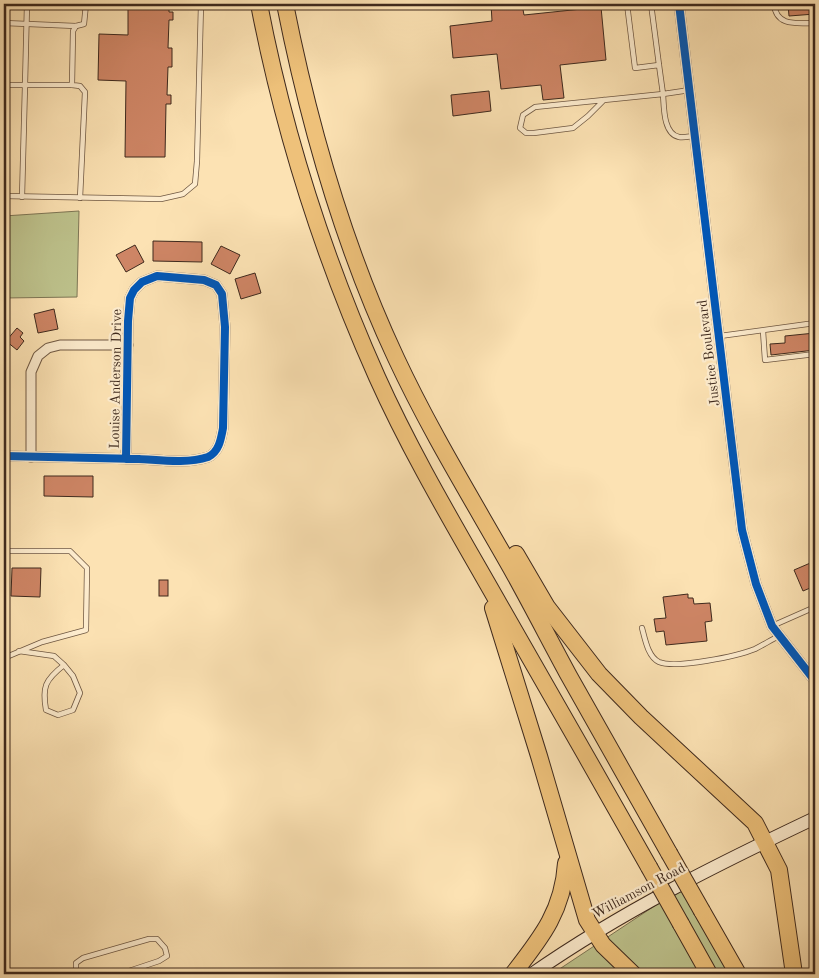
<svg xmlns="http://www.w3.org/2000/svg" width="819" height="978" font-family="'Old Standard TT',serif">
<style>
.green{fill:#bec38d;stroke:#7e7655}
.building{fill:#ce8565;stroke:#3e291d}
.lines{fill:none;stroke-linecap:round;stroke-linejoin:round}
.lane-casing{stroke:#6e5742;stroke-width:6}
.street-casing{stroke:#6e5742;stroke-width:11}
.secondary-casing{stroke:#3e291d;stroke-width:14}
.highway-casing{stroke:#3e291d;stroke-width:18}
.lane{stroke:#fdecce;stroke-width:4.5}
.street{stroke:#fdecce;stroke-width:9}
.secondary{stroke:#fdecce;stroke-width:12}
.highway{stroke:#eec17a;stroke-width:16}
.highway-bridge-casing{stroke:#3e291d;stroke-width:18;stroke-linecap:butt}
.highway-bridge{stroke:#eec17a;stroke-width:16}
.cycleway-casing{stroke:#fdecce;stroke-width:11}
.cycleway{stroke:#0057b8;stroke-width:8}
.labels{text-anchor:middle;dominant-baseline:central;stroke-width:4.5;stroke-linejoin:round;paint-order:stroke}
.street-label{font-size:14px;fill:#3e291d;stroke:#fdecce}
</style>
<rect width="100%" height="100%" fill="#fce2b3"/>
<filter id="stains"><feTurbulence type="fractalNoise" baseFrequency=".004" numOctaves="4"/><feColorMatrix values="0 0 0 0 .2 0 0 0 0 .09 0 0 0 0 .02 0 0 0 .5 -.17"/></filter>
<radialGradient id="worn" r=".72"><stop offset=".6" stop-color="#630" stop-opacity="0"/><stop offset="1" stop-color="#630" stop-opacity=".3"/></radialGradient>
<!-- green -->
<g class="green">
<polygon points="79,211 77,297 4,298 4,216"/>
<polygon points="680,889 730,974 552,974"/>
</g>
<!-- building -->
<g class="building">
<polygon points="128,4 169,4 169,12 173,12 173,20 169,20 168,48 172,48 172,67 168,67 167,95 171,95 171,104 166,104 165,157 125,157 126,81 98,80 99,34 128,35"/>
<polygon points="491,4 522,4 524,15 601,7 606,60 560,65 564,98 543,100 541,85 501,89 497,54 453,58 450,26 492,21"/>
<polygon points="788,4 815,4 815,14 789,16"/>
<polygon points="489,91 491,111 453,116 451,95"/>
<polygon points="153,241 202,242 202,262 153,261"/>
<polygon points="135,245 144,262 126,272 116,255"/>
<polygon points="221,246 240,255 230,274 211,264"/>
<polygon points="255,273 261,293 241,299 235,279"/>
<polygon points="54,309 58,329 38,333 34,314"/>
<polygon points="17,328 23,333 20,337 24,341 17,350 6,341"/>
<polygon points="815,333 815,350 771,355 770,344 785,343 785,336"/>
<polygon points="44,476 93,476 93,497 44,496"/>
<polygon points="815,561 815,586 803,591 794,570"/>
<polygon points="12,568 41,568 40,597 11,596"/>
<rect x="159" y="580" width="9" height="16"/>
<polygon points="688,594 688,598 693,598 694,604 710,603 712,621 705,622 707,641 666,645 664,631 656,632 654,619 666,618 663,597"/>
</g>
<g class="lines">
<!-- lane casing -->
<g class="lane-casing">
<g id="lane">
<polyline points="627,4 635,68 659,65 663,94 690,90"/>
<polyline points="651,4 659,65"/>
<path d="M774 4C776 27 797 23 815 23"/>
<polyline points="4,23 76,26"/>
<polyline points="4,85 25,85 27,4"/>
<path d="M604 100 588 116 573 128 534 133H526L520 128 523 115 535 107 663 94C664 106 663 134 679 137 684 138 691 136 695 136"/>
<polyline points="4,196 161,199 183,194 195,184 197,161 201,4"/>
<polyline points="22,197 25,85 72,85"/>
<polyline points="80,198 85,92 80,86 72,85 73,31 76,26 84,24 86,4"/>
<polyline points="763,331 765,360 815,354"/>
<polyline points="720,336 815,323"/>
<polyline points="4,551 70,551 87,568 86,630 42,642 4,658"/>
<polyline points="772,626 815,607"/>
<path d="M642 628C645 639 648 657 659 662 676 669 738 656 755 649 763 645 771 640 779 636"/>
<path d="M19 651 54 656 64 665C45 680 42 687 46 710L58 715 73 710 80 693 73 676 64 665"/>
<polyline points="76,974 76,963 83,958 149,939 157,939 165,948 167,956 159,961 120,974"/>
</g>
</g>
<!-- street casing -->
<g class="street-casing">
<g id="street">
<polyline points="679,4 742,530 756,584 772,626 815,681"/>
<path d="M4 456C49 457 94 458 139 459 160 460 187 464 208 457 219 452 221 439 223 428L225 327 222 294 216 285 204 280 157 276 142 282 134 290 130 298 128 321 126 459"/>
<polyline points="31,457 31,372 38,356 48,348 60,345 128,345"/>
</g>
</g>
<!-- secondary casing -->
<g class="secondary-casing">
<path id="secondary" d="M532 974C621 912 718 864 815 818"/>
</g>
<!-- highway casing -->
<g class="highway-casing">
<g id="highway">
<path d="M259 4C284 134 323 256 377 377 412 455 457 530 499 604 550 692 599 779 649 867"/>
<path d="M285 4C309 125 343 245 396 358 430 431 472 499 511 568 531 604 550 641 569 676 602 735 636 794 669 853"/>
<polyline points="516,554 547,607 599,674 641,717 755,823 779,870 794,974"/>
<polyline points="493,608 539,756 587,920 603,945 633,974"/>
<polyline points="702,911 738,974"/>
<polyline points="681,924 709,974"/>
<path d="M513 974C541 938 563 911 566 863"/>
</g>
</g>
<!-- lane -->
<use href="#lane" class="lane"/>
<!-- street -->
<use href="#street" class="street"/>
<!-- secondary -->
<use href="#secondary" class="secondary"/>
<!-- highway -->
<use href="#highway" class="highway"/>
<!-- highway-bridge casing -->
<g class="highway-bridge-casing">
<g id="highway-bridge">
<polyline points="669,853 702,911"/>
<polyline points="649,867 681,924"/>
</g>
</g>
<!-- highway-bridge -->
<use href="#highway-bridge" class="highway-bridge"/>
<!-- cycleway casing -->
<g class="cycleway-casing">
<g id="cycleway">
<polyline points="679,4 742,530 756,584 772,626 815,681"/>
<path d="M4 456C49 457 94 458 139 459 160 460 187 464 208 457 219 452 221 439 223 428L225 327 222 294 216 285 204 280 157 276 142 282 134 290 130 298 128 321 126 459"/>
</g>
</g>
<!-- cycleway -->
<use href="#cycleway" class="cycleway"/>
</g>
<g class="labels">
<!-- street labels -->
<g class="street-label">
<text transform="translate(709 353) rotate(-97)">Justice Boulevard</text>
<text transform="translate(116 379) rotate(-89)">Louise Anderson Drive</text>
<text transform="translate(639 891) rotate(-28)">Williamson Road</text>
</g>
</g>
<!-- margin -->
<rect width="819" height="978" fill="none" stroke="#fce2b3" stroke-width="20"/>
<rect x="5" y="5" width="809" height="968" fill="none" stroke="#3e291d" stroke-width="2.5"/>
<rect x="10" y="10" width="799" height="958" fill="none" stroke="#3e291d"/>
<rect width="100%" height="100%" filter="url(#stains)"/>
<rect width="100%" height="100%" fill="url(#worn)"/>
</svg>
